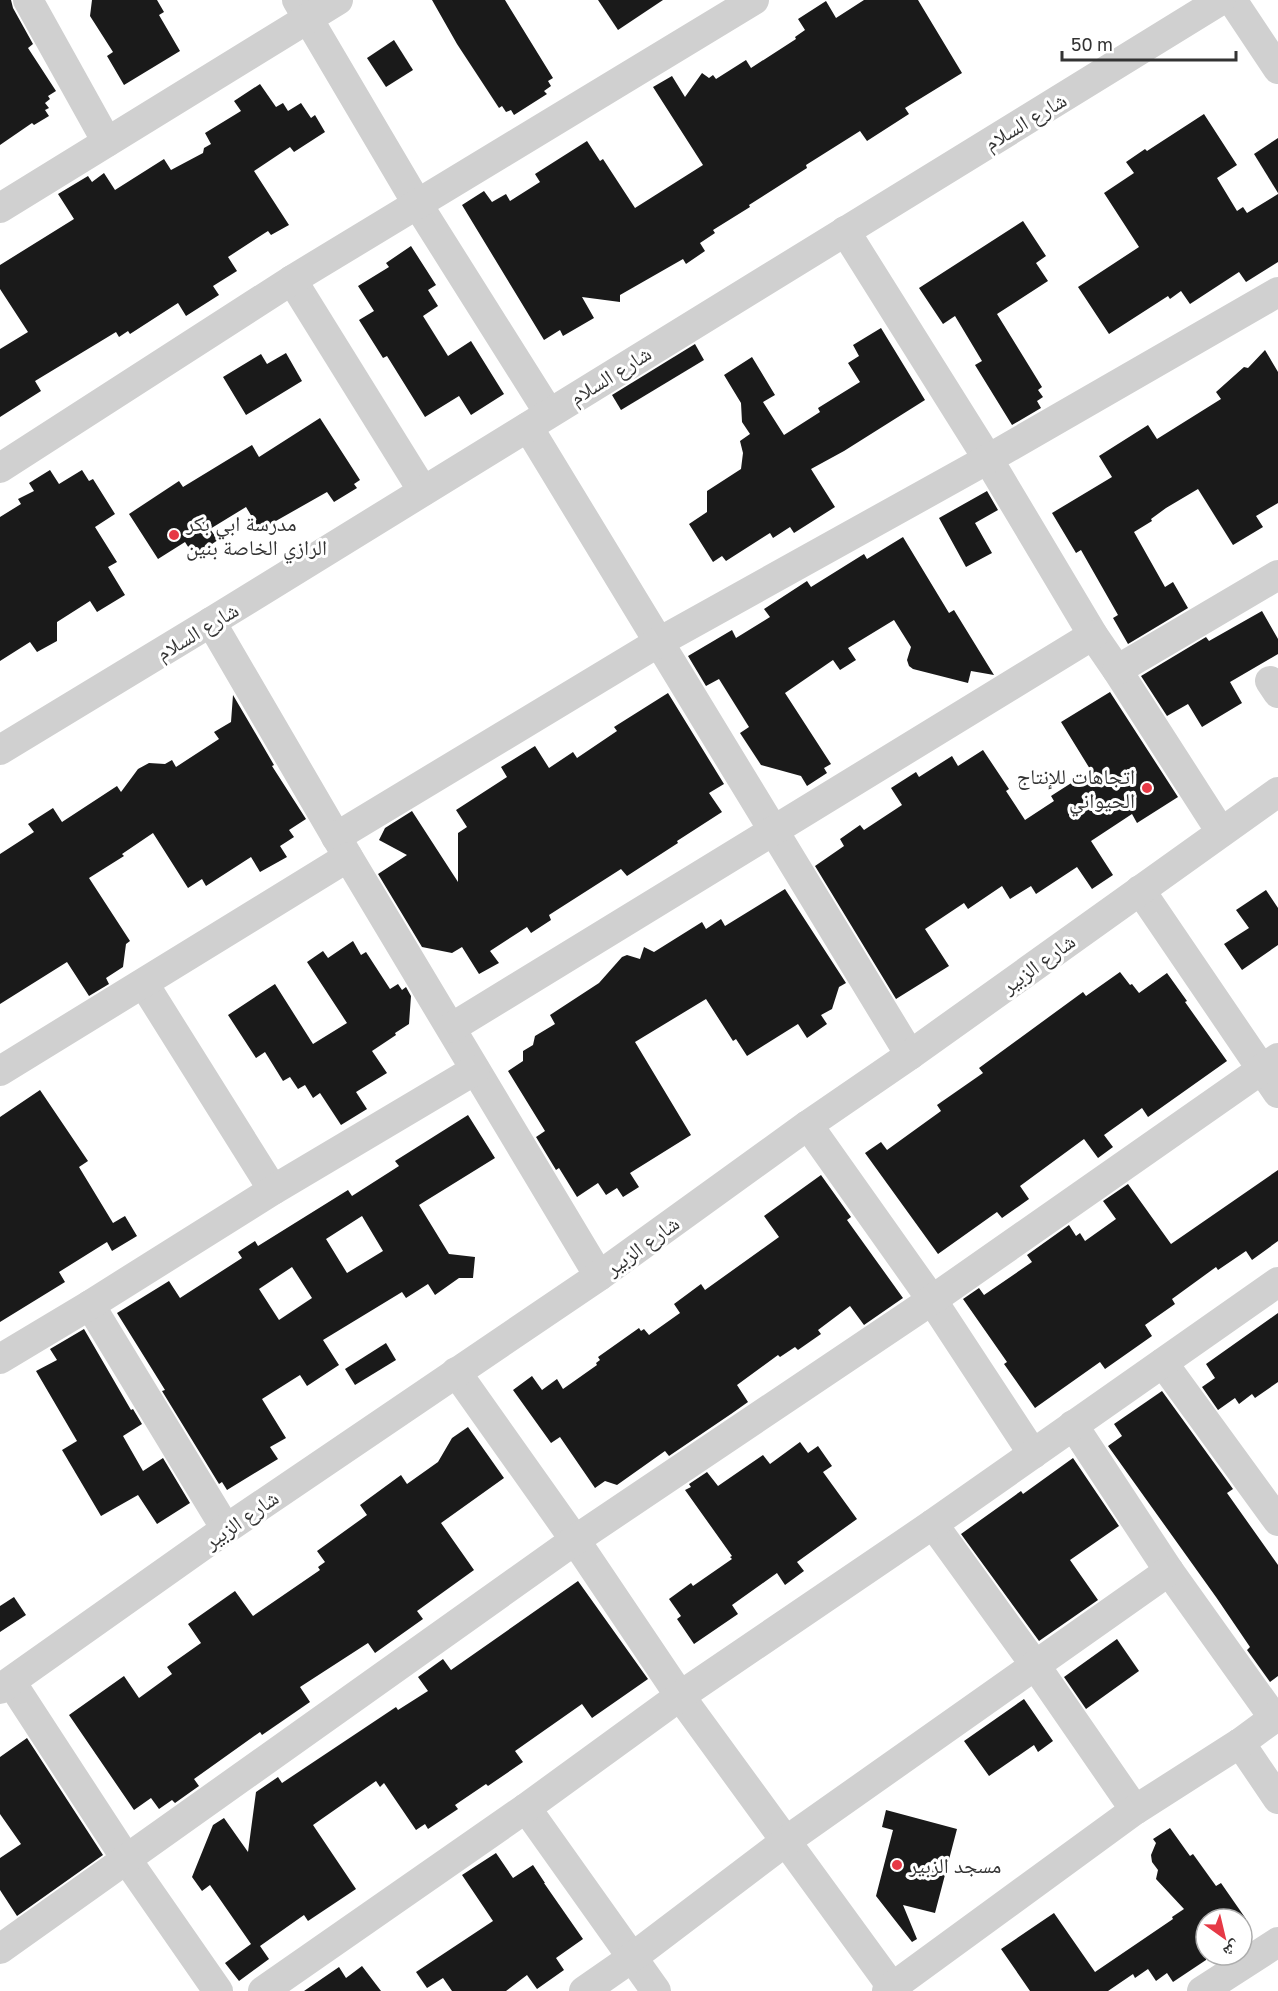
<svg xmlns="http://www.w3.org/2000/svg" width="1278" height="1991" font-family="'Golos Text','Noto Naskh Arabic',sans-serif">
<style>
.building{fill:#1a1a1a;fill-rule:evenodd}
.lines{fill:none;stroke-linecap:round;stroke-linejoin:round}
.minor{stroke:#d0d0d0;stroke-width:30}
.poi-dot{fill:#e63946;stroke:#fff;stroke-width:2}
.labels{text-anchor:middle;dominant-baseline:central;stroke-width:6;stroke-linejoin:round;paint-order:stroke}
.street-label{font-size:21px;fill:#333;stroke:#fff}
.poi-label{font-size:21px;fill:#333;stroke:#fff;text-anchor:start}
</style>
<rect width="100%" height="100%" fill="#fff"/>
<!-- building -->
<g class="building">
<polygon points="0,0 11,0 13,8 33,44 28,48 56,91 48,96 50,99 45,103 49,108 45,110 49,116 34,125 32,123 0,145"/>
<polygon points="92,0 157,0 164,12 159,15 180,51 124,85 107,56 113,52 90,16"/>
<polygon points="432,0 505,0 553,78 548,81 551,86 544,91 547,94 514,115 511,110 506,112 502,106 499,108 457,44"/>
<polygon points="598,0 663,0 618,30"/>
<polygon points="864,0 918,0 962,73 905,108 909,114 867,141 860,131 806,165 807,168 749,205 750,207 713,230 715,233 700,243 705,251 686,264 683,259 620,295 620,302 582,297 594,318 563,336 560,330 544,340 462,205 484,191 492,202 506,194 510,201 540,182 535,174 587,141 600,161 603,159 635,208 703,165 653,87 672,76 685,97 702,73 709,78 713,75 716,79 746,60 751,68 796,39 795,37 805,30 798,19 826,1 836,18"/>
<polygon points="394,40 413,70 386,87 367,58"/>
<polygon points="260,84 276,107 283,103 288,111 301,103 311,118 315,115 325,132 294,152 290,147 254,171 289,225 271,235 268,231 228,257 237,271 213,286 219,295 186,316 178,303 130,334 128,331 119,337 116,332 35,381 41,391 0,417 0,349 28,332 0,289 0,265 74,219 58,194 88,176 92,182 104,173 115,190 164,159 171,170 203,153 204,148 211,144 205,133 241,111 234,101"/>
<polygon points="1204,114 1237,165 1217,178 1237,211 1243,207 1247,213 1278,194 1278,262 1246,282 1239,272 1190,304 1181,291 1170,299 1168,296 1109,334 1078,287 1139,247 1104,193 1134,173 1126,162 1145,149 1147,151"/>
<polygon points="1278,138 1278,193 1254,154"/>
<polygon points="1023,221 1046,256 1036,263 1048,281 997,314 1042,387 1038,390 1043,397 1037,401 1041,408 1012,425 975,365 982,361 955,316 943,324 919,288"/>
<polygon points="411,246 436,285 428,290 438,306 423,316 448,356 471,341 504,394 471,415 459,396 425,417 387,356 383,358 359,320 374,311 358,286 389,267 386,263"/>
<polygon points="881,328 925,400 844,451 811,469 835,507 794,533 790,527 773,538 770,533 726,561 722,556 713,562 689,524 707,512 707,491 741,469 743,453 740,441 750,434 742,422 741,403 724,375 752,357 775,395 763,402 784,435 820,412 818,408 860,382 848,363 859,356 853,345"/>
<polygon points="695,344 704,360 621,410 612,395"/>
<polygon points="1265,350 1278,372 1278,503 1256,516 1263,527 1233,545 1198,489 1166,508 1151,519 1152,521 1134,532 1165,587 1173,582 1188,608 1128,644 1113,618 1118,615 1081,550 1076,553 1052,513 1112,477 1099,456 1148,425 1157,439 1221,399 1216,392 1244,367 1248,368"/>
<polygon points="286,353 302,381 246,415 223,377 261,354 267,364"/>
<polygon points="320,418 360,480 354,484 357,488 334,502 327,492 260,530 246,507 210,529 218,540 194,556 185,542 158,559 129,514 179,481 183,487 252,445 259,457"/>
<polygon points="50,470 59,484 82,470 89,481 93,479 115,514 95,527 117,562 108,567 125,595 97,612 90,601 57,622 57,641 37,652 30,642 0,661 0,517 21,504 18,499 34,491 29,483"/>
<polygon points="987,491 998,510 975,523 992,553 966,567 939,518"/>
<polygon points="903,537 949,613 954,610 994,675 971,671 968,683 913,669 909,666 907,660 911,647 894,620 848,648 856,660 840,670 833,660 785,693 831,764 824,768 827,773 807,786 801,776 761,765 740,733 749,727 719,679 706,686 688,656 732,630 736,638 770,617 764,609 807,581 811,587 864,554 867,559"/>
<polygon points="1262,611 1278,639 1278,654 1230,682 1242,703 1202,727 1188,704 1167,716 1141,676 1206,637 1209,641"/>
<polygon points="1110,692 1178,797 1137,823 1132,814 1091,841 1113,875 1092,889 1077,867 1036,894 1031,886 1010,899 1002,886 968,909 964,903 925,929 949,966 896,999 815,866 844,846 840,839 860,825 864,830 902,805 891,788 916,772 919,777 952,756 958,766 983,750 1009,789 1006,791 1025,820 1054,801 1051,796 1090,771 1090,769 1061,722"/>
<polygon points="668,693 724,784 709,793 722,812 677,841 678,843 627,876 621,869 549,915 551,920 531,933 527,927 490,951 499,963 479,974 462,947 452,953 422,947 378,874 407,855 379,840 385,828 412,811 458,882 458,833 467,827 456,810 507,777 501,767 535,746 549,768 573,752 577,758 617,731 614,727"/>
<polygon points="233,695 274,765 272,766 306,819 289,830 294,837 280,846 287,857 260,872 251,857 206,886 202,879 188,888 153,833 122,854 124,856 89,878 130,941 126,944 123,967 106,978 109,984 89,996 67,962 0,1004 0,854 34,832 28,824 53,808 62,822 117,786 121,792 138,769 149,763 165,764 172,760 176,767 219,739 214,732 231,722"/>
<polygon points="785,889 846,983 839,987 832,1009 821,1015 827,1024 807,1038 798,1024 747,1056 736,1039 733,1041 706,999 635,1042 691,1135 630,1173 639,1187 623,1197 617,1188 606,1195 598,1183 577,1197 559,1168 556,1170 536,1137 545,1131 508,1071 523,1061 523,1051 533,1045 535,1036 555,1024 550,1015 599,983 622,957 627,955 640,959 644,947 654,952 702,922 706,929 721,919 725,926"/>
<polygon points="1266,890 1278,908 1278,945 1242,970 1224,944 1249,928 1236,910"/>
<polygon points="353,941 361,955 366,952 390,989 398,984 402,990 406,987 411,996 409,1024 395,1033 396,1035 372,1051 387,1073 356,1092 367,1109 341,1125 320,1093 313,1098 305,1085 298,1089 290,1077 283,1081 265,1052 256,1058 228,1015 275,984 313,1044 347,1023 307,962 323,951 328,958"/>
<polygon points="1120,972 1130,985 1132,984 1139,993 1167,973 1187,1001 1185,1002 1227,1061 1148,1117 1142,1108 1104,1135 1113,1147 1098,1158 1084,1139 1020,1186 1029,1199 1002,1218 997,1212 938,1254 865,1153 881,1142 887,1150 941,1111 937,1105 983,1073 979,1068 1083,992 1086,996"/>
<polygon points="40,1090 88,1161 79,1167 113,1223 125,1216 137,1236 112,1251 107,1242 59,1272 65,1282 0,1322 0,1117"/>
<path d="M468 1115 495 1158 419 1205 449 1254 475 1257 473 1278H459L435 1295 428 1284 406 1298 402 1292 323 1340 339 1365 307 1386 300 1375 262 1399 286 1438 270 1447 278 1459 227 1490 222 1482 219 1484 162 1391 165 1390 117 1313 169 1281 180 1298 242 1258 238 1252 255 1241 258 1246 348 1190 352 1196 399 1166 395 1161ZM362 1216 383 1251 347 1273 326 1239ZM292 1267 312 1298 279 1320 259 1289Z"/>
<polygon points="1278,1170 1278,1241 1252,1260 1246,1251 1218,1270 1216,1267 1172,1299 1175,1304 1145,1325 1152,1336 1105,1369 1100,1362 1035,1408 1004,1364 1007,1362 963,1299 979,1288 984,1295 1032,1262 1027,1255 1069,1225 1076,1236 1080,1233 1085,1241 1116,1219 1103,1201 1128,1184 1171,1244"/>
<polygon points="821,1175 851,1217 847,1220 903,1298 864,1325 850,1306 818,1330 821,1334 798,1350 795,1347 780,1357 778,1355 737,1385 748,1402 731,1414 669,1456 665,1451 617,1485 605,1481 595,1488 560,1437 551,1443 513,1390 532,1376 542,1390 557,1379 563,1389 597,1365 596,1363 600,1360 598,1357 639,1328 641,1331 644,1329 649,1335 680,1313 674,1304 701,1284 705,1290 779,1237 764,1216"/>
<polygon points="1278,1313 1278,1382 1255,1398 1252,1394 1239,1404 1235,1398 1218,1410 1202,1387 1215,1378 1206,1364"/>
<polygon points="84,1329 131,1410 133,1409 142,1424 123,1436 143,1471 163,1458 190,1503 157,1524 138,1495 101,1516 62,1450 77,1441 36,1371 57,1360 50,1349"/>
<polygon points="386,1343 396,1360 355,1385 345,1369"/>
<polygon points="1162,1391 1233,1489 1227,1493 1278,1565 1278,1676 1270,1682 1247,1650 1250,1647 1216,1597 1108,1446 1122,1436 1114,1424"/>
<polygon points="468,1427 504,1478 441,1523 474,1570 417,1611 423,1619 375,1653 368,1643 300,1687 310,1702 262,1735 260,1732 194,1779 199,1786 175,1803 172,1800 159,1809 151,1798 134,1810 69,1715 124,1676 139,1698 172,1674 167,1667 201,1643 188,1624 235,1591 253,1616 320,1570 318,1567 325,1562 317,1551 367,1515 360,1505 401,1475 407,1484 438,1462 452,1438"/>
<polygon points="800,1442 808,1453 818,1446 832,1466 823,1472 857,1519 797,1562 804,1571 785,1585 777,1573 732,1605 738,1614 694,1644 677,1619 681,1616 669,1599 691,1583 693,1586 732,1559 730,1557 732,1556 685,1490 691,1487 689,1484 707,1472 718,1486 763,1455 770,1464"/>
<polygon points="1073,1458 1119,1526 1070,1560 1098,1600 1039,1641 961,1534 1021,1491 1023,1494"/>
<polygon points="578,1581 648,1679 592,1718 582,1704 515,1751 523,1762 488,1786 486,1784 455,1805 458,1809 428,1829 425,1824 416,1830 384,1783 380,1787 376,1781 313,1825 356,1889 308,1921 304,1915 260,1946 269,1959 239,1981 225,1963 251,1944 210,1885 202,1891 192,1877 213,1825 224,1818 248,1852 256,1792 278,1777 282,1783 396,1707 398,1710 428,1691 418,1677 443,1659 451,1670"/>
<polygon points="14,1597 26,1615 0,1632 0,1606"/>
<polygon points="1117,1639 1139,1671 1086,1709 1064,1677"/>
<polygon points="1024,1699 1053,1741 1038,1752 1034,1745 989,1776 964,1741"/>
<polygon points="27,1738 103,1855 17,1916 0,1890 0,1858 21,1844 0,1814 0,1757"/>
<polygon points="886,1810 957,1829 935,1913 903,1905 917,1939 912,1942 876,1896 893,1830 882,1827"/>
<polygon points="1170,1828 1190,1856 1193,1854 1216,1886 1221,1883 1246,1919 1206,1919 1206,1960 1173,1982 1167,1973 1156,1981 1148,1969 1135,1978 1133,1974 1108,1991 1030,1991 1001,1949 1054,1913 1095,1972 1173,1919 1172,1917 1184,1909 1156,1879 1158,1870 1152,1862 1151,1855 1156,1843 1153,1839"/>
<polygon points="496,1853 513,1878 533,1865 545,1883 544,1883 583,1939 556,1958 564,1970 537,1989 527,1975 506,1991 452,1991 443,1978 427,1988 416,1972 493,1921 462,1875"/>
<polygon points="362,1966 381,1991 304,1991 339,1967 346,1978"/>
</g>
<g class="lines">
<!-- minor -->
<g class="minor">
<polyline points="28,0 107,142"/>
<polyline points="297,0 418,205 549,413"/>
<polyline points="1232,0 1278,69"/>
<polyline points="0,208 338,0"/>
<polyline points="845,231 988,459 1093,635 1117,670 1221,832"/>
<polyline points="292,280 423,491"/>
<polyline points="528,427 910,1055"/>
<polyline points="0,468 292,280 754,0"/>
<polyline points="211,622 348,857 599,1276"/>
<polyline points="1117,670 1278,575"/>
<polyline points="1270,681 1278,693"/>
<polyline points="0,750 211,622 1221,0"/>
<polyline points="336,837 659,642 988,459 1278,292"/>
<polyline points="1140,890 1278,1093"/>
<polyline points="144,984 273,1190"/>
<polyline points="451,1028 1093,635"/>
<polyline points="0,1071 348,857"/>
<polyline points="808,1125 932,1300 1033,1454"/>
<polyline points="90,1305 226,1529"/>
<polyline points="0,1359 90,1305 273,1190 475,1070"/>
<polyline points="1163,1363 1278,1521"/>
<polyline points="456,1372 575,1540 680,1696 895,1991"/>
<polyline points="1073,1425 1169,1571 1274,1718"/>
<polyline points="933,1524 1035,1665 1135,1810"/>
<polyline points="11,1682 127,1860 218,1991"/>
<polyline points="0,1689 226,1529 599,1276 808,1125 910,1055 1278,792"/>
<polyline points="1240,1743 1278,1799"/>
<polyline points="526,1808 656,1991"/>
<polyline points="0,1949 575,1540 932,1300 1278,1058"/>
<polyline points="263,1991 526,1808 680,1696 933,1524 1278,1282"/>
<polyline points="584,1991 633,1957 786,1841 1169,1571"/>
<polyline points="887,1991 1135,1810 1240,1743 1278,1715"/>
<polyline points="1202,1991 1278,1942"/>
</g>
</g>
<!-- markers -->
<g class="poi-dot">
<circle cx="174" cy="535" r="6"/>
<circle cx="1147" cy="788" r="6"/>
<circle cx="897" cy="1865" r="6"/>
</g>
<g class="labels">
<!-- street labels -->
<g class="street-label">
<text transform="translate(1025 121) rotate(-31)">شارع السلام</text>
<text transform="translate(610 375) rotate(-32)">شارع السلام</text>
<text transform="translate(197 631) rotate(-31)">شارع السلام</text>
<text transform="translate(1038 963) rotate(-36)">شارع الزبير</text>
<text transform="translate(642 1245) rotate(-36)">شارع الزبير</text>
<text transform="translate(241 1519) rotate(-35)">شارع الزبير</text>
</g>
<!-- poi labels -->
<g class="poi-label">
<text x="186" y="523">مدرسة ابي بكر<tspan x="186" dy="24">الرازي الخاصة بنين</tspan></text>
<text x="1135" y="776" text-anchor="end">اتجاهات للإنتاج<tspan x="1135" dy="24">الحيواني</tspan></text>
<text x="909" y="1865">مسجد الزبير</text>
</g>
</g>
<!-- north arrow -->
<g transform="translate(1224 1937) rotate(146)"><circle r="28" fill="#ffffff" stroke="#adadad" stroke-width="1.5"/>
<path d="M0-4.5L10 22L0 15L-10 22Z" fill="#e63946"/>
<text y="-9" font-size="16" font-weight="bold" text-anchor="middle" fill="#333333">ش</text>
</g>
<!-- scale -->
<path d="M1062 51v9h174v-9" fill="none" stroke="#333333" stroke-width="3"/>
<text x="1071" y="51" font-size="18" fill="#333333" stroke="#ffffff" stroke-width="4.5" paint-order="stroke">50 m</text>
</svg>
